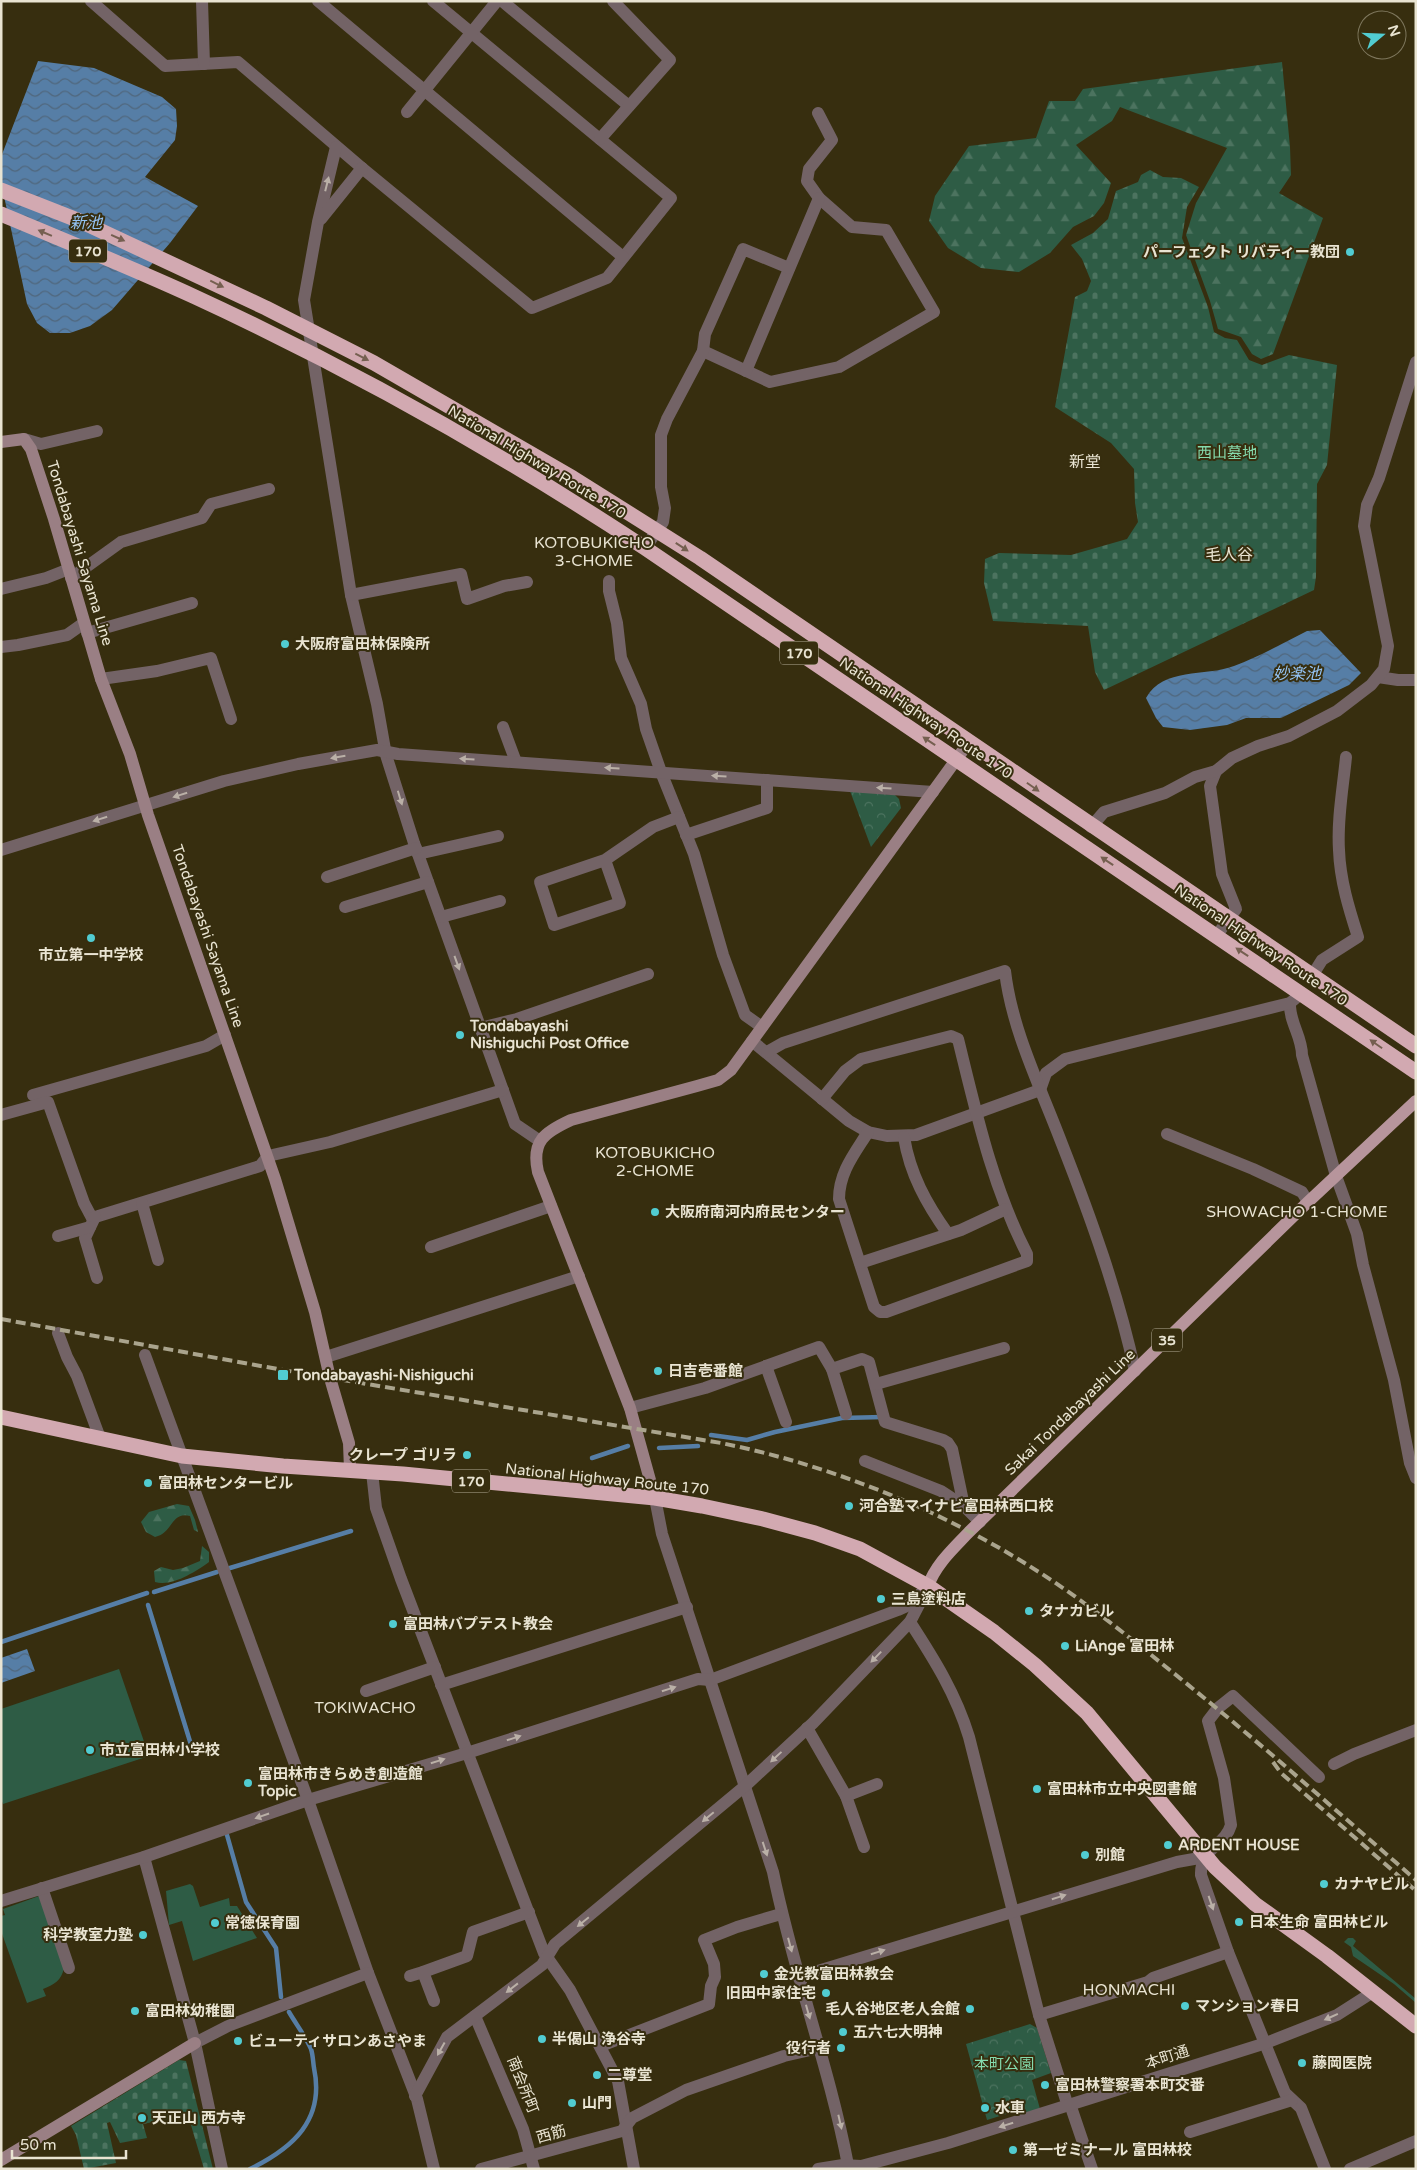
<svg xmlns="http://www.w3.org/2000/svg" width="1417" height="2170" font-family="'Varela Round','Noto Sans JP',sans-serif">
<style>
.green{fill:#2e5c45}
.forest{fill:url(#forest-firs)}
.cemetery{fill:url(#cemetery-stones)}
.park{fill:url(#park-crowns)}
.water{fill:url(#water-waves)}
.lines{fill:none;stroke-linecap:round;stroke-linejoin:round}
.stream{stroke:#567ea6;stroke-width:4.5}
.street{stroke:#736366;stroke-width:12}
.secondary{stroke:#9a7f84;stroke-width:12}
.primary{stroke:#b7959c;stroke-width:12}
.highway{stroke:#d2a9b1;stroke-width:15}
.rail{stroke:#aaa48d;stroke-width:4;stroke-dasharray:10 5;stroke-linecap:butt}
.oneway{fill:#bab0a7}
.oneway2{fill:#755f50}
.poi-dot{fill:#51ccd1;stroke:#372e0f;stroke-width:2}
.labels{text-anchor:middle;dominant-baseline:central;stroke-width:4;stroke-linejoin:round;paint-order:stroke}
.shield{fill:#372e0f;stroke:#b4ad98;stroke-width:1}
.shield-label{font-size:14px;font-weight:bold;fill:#e9e4d2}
.poi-label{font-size:15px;font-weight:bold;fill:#e9e4d2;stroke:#372e0f;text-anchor:start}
.park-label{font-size:15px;fill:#85dbae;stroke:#372e0f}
.street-label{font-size:15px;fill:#e9e4d2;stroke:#372e0f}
.water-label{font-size:16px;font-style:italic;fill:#94c3f4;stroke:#372e0f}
.neighbourhood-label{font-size:16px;fill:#e9e4d2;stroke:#372e0f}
</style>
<defs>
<pattern id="forest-firs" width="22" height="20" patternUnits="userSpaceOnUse" patternTransform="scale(1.25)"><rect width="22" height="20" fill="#2e5c45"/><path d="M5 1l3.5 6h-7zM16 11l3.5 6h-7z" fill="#4c735f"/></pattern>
<pattern id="cemetery-stones" width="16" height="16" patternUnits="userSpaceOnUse" patternTransform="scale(1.25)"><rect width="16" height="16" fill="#2e5c45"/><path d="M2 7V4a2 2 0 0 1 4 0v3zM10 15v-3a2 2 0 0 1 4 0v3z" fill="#4c735f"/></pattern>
<pattern id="park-crowns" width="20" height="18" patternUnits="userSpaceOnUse" patternTransform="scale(1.25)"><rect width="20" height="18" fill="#2e5c45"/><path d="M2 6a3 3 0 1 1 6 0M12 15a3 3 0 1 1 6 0" fill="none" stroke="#4c735f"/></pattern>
<pattern id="water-waves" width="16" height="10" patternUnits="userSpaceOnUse" patternTransform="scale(1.25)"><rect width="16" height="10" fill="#567ea6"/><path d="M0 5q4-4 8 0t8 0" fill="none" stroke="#50677d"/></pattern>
</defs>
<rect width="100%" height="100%" fill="#372e0f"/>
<!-- green -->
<g class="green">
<polygon points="119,1669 149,1756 3,1804 1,1799 1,1709"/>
<polygon points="190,1884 193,1886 200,1907 229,1898 230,1906 237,1906 257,1938 193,1961 182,1921 169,1925 166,1891"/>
<path d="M39 1896 64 1968C61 1981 55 1984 43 1989L46 1996 27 2003 1 1931V1916L5 1915 3 1909Z"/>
<polygon points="1348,1938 1353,1938 1356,1941 1353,1946 1416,1999 1416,2003 1394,1984 1353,1956 1351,1947 1344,1942"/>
</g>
<!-- forest -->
<g class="forest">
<polygon points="1282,62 1290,147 1291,175 1279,193 1323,218 1273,354 1261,359 1252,354 1241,337 1218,329 1210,301 1186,235 1196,203 1227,148 1120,107 1112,121 1076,145 1111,183 1104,203 1094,216 1073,227 1050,253 1019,272 981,268 948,248 929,221 935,196 969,146 1036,138 1049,101 1075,101 1083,89"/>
<path d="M177 1504 189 1506 195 1520 198 1532 194 1530 190 1516C171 1511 173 1533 155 1537L146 1532 141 1522 149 1512Z"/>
<path d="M202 1546 209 1552V1562C195 1572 172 1587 155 1582L154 1571 161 1567 173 1570 183 1568 200 1561Z"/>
</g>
<!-- cemetery -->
<g class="cemetery">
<polygon points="1150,170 1163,177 1181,178 1199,187 1187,207 1182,238 1208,307 1214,332 1225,338 1237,340 1249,360 1262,365 1289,355 1337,365 1327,465 1317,484 1316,577 1314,590 1104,690 1095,672 1088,626 993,621 984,583 985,559 999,553 1071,555 1127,539 1138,522 1135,503 1134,469 1111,443 1055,407 1075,297 1087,291 1091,281 1082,259 1071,245 1093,233 1108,219 1116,191 1138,182 1141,175"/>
<polygon points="179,2060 186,2061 213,2169 204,2169 188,2115 143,2124 147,2138 120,2143 110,2122 107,2123 116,2163 84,2169 76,2135 71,2126"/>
</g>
<!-- park -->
<g class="park">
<polygon points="850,791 895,795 899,799 901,808 871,847"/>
<polygon points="1030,2024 1037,2028 1051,2073 1032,2080 1040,2109 1021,2115 1020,2110 987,2120 966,2044"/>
</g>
<!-- water -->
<g class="water">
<polygon points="38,61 94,68 162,97 176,109 177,126 175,140 145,177 198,206 170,243 112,310 90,326 70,333 50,333 37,323 27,304 1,182 1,157"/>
<path d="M1320 630 1361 673 1349 685 1281 718H1246L1227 725 1190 730 1163 727 1156 718 1146 698C1163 667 1205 677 1234 666 1259 657 1283 643 1307 631Z"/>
<polygon points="27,1649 35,1671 1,1683 1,1658"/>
</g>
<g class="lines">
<!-- stream -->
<g class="stream">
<polyline points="711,1435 747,1440 775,1432 842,1418 883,1417"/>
<polyline points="659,1448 698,1446"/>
<polyline points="592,1458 628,1446"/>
<polyline points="230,1568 351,1531"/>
<polyline points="154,1592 217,1572"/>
<polyline points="148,1605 192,1748"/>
<polyline points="1,1642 147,1593"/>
<polyline points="227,1835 246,1902 276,1948 281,1997"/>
<path d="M250 2169C293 2148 325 2120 314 2068 313 2062 313 2055 311 2049 306 2037 296 2024 289 2012"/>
</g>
<!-- street -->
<g class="street">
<polyline points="91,1 165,66 238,62 362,168 532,308 607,278 671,198 433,1"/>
<polyline points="202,1 204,64"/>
<polyline points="318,1 623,257"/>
<polyline points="502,1 629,106"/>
<polyline points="407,112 497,1"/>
<polyline points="600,139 670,60 613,1"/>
<polyline points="336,147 318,222 304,300 351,595 377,704 386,755 414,843 515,1124 540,1141"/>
<polyline points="321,219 362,168"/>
<polyline points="703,351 770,382 839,367 934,312 886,230 852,227 819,198 807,181 809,169 832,140 818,113"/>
<polyline points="746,371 819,198"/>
<polyline points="24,439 41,444 97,431"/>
<polyline points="645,548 663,522 665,508 661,487 661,435 667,419 703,351 705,334 743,249 789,268"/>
<polyline points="71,578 121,542 202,518 211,504 269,489"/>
<polyline points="609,581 609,591 617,623 621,658 641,704 646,729 661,772 694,854 723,955 745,1015 762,1027"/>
<polyline points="1,589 46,578 69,569"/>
<polyline points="351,595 461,574 467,599 504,586 527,582"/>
<polyline points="87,633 192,603"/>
<polyline points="1,647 18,645 67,635 84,623"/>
<polyline points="1378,677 1398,680 1416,680"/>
<polyline points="101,679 157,671 211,658 231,719"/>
<polyline points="503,727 516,762"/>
<polyline points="1216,771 1210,786 1222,874 1236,909 1217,935"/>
<polyline points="1091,827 1104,812 1165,793 1195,777 1216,771 1232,758 1258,746 1289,736 1337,711 1371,685 1384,669 1388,646 1364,526 1367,505 1379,478 1416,362"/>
<polyline points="686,835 767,808 767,780"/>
<polyline points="1,850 224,781 298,764 377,750 398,754 933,792"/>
<polyline points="418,854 498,836"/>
<polyline points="605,860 620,903 554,925 540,882 605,860 653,827 679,817"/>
<polyline points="327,877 416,848"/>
<polyline points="345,907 428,882"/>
<polyline points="441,917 500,901"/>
<path d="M1312 976 1322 960 1358 937C1349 909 1340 880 1339 850 1337 819 1343 788 1346 757"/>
<path d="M1290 1003C1289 1022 1302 1036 1302 1055L1336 1176 1357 1234 1363 1265 1394 1380 1410 1463 1416 1478"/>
<polyline points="480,1028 517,1019 648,974"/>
<polyline points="752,1041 849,1121 868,1132 887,1136 916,1135 1040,1090 1046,1073 1065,1059 1290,1003 1302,993"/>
<path d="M767 1052 783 1043 1005 971C1012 1031 1041 1088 1062 1144 1091 1218 1118 1293 1135 1371"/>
<polyline points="33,1095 206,1046 225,1035"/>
<path d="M822 1099 845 1071 861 1059 951 1036 958 1039C976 1112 992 1186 1027 1254V1261L886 1312H880L874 1307 839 1199C839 1172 855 1153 868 1132"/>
<polyline points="1,1115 48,1102 84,1203 92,1218 260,1166 268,1156 330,1142 503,1090"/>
<polyline points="1167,1134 1253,1169 1302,1192 1308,1202"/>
<path d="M904 1137C910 1174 926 1203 948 1234"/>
<polyline points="142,1203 158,1260"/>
<polyline points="95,1217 85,1238 97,1278"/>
<polyline points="58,1236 90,1227"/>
<polyline points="431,1247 551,1206"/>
<polyline points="860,1263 961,1230 1006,1209"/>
<polyline points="58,1333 67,1357 77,1376 100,1438"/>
<polyline points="145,1355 308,1800 368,1973 417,2099 434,2169"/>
<polyline points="326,1357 579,1276"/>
<polyline points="766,1366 786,1422"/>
<polyline points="832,1369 862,1359 869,1362 885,1422 943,1440 948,1443 952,1449 964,1506"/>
<polyline points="876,1384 1004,1348"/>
<polyline points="630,1408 705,1388 819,1347 832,1369 846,1414"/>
<polyline points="865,1461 941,1491 964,1506 980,1522"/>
<polyline points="372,1472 376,1508 401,1579 544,1953 570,1990 618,2081 634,2169"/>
<path d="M655 1498 662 1534 773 1872C793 1971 829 2066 848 2165L852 2169"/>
<path d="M910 1622C934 1659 956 1694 969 1737L1039 2015 1066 2100 1072 2110 1092 2169"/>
<polyline points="441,1685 687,1607"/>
<polyline points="366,1691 435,1667"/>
<polyline points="807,1728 846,1796 864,1847"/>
<polyline points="1334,1764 1354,1754 1416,1730"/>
<path d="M1319 1777 1233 1696 1218 1708 1208 1721 1224 1778 1231 1825C1225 1846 1200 1848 1201 1875L1228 1952 1285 2093 1301 2108 1325 2169"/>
<polyline points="846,1796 877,1784"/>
<polyline points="144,1857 195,2043 222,2169"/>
<polyline points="42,1888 69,1968"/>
<polyline points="1,1901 144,1857 308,1800 467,1753 698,1679 710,1680 898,1610 909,1605 928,1586"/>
<polyline points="410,1976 423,1972"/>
<polyline points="798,1977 1177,1862 1205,1857"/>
<polyline points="434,2001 423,1972 467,1956 473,1932 529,1912"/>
<polyline points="1039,2015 1148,1982 1153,1978 1228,1952"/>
<polyline points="475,2016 523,2129 534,2169"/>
<polyline points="195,2043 228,2026 368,1973"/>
<polyline points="601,2046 709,2004 711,1986 715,1977 714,1964 704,1940 737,1927 781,1914"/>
<polyline points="415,2096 447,2037 542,1965 555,1944 745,1786 813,1723 910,1622 924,1595"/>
<polyline points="1190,2132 1292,2100"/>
<polyline points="481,2169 622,2131 632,2118 686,2090 784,2056 819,2048"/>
<polyline points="818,2169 843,2165 861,2166 948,2143 1266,2043 1337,2015 1373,1992"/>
<polyline points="1350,2169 1416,2141"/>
</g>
<!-- secondary -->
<g class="secondary">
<polyline points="1,442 24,439 31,449 54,519 101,679 130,754 148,815 275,1179 315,1312 330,1378 349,1443 350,1470"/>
<path d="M655 1498 630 1408 538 1172C531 1141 545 1132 571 1120L697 1086 718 1080 731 1070 969 742"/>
<polyline points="1,2160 195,2043"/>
</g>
<!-- primary -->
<path class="primary" d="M928 1586C936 1564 953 1549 969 1532L1308 1202 1416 1101"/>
<!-- highway -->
<g class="highway">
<polyline points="1,190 80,221 266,308 374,363 573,478 700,558 1416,1046"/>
<path d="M1 214C65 241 130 267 193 296 347 367 504 455 645 548L1416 1072"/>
<polyline points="1,1417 182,1456 283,1466 403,1474 655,1498 702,1506 763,1519 815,1533 860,1549 928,1586 994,1632 1035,1665 1087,1713 1215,1867 1255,1904 1327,1956 1416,2026"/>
</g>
<!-- rail -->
<g class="rail">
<path d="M1 1319 283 1370 721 1443C825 1464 932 1506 1023 1562 1072 1592 1117 1627 1161 1663 1249 1733 1332 1807 1416 1880"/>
<polyline points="1273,1762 1281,1773 1416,1891"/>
</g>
</g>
<!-- one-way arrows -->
<defs><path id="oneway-solid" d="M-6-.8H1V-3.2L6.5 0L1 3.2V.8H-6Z" transform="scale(1.25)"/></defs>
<g class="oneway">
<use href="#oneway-solid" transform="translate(327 184) rotate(-76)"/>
<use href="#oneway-solid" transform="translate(338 757) rotate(170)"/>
<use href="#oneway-solid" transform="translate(467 759) rotate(-176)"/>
<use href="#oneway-solid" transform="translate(612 768) rotate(-176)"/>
<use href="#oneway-solid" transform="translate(719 776) rotate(-176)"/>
<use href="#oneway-solid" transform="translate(884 788) rotate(-176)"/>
<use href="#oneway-solid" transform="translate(180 795) rotate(163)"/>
<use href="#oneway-solid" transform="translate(400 798) rotate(73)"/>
<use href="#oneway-solid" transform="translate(100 819) rotate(163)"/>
<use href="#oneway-solid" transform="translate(457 963) rotate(70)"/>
<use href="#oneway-solid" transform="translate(876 1657) rotate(134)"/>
<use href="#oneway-solid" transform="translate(669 1689) rotate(-18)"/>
<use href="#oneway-solid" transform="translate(514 1738) rotate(-18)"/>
<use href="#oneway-solid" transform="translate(776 1757) rotate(137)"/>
<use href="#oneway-solid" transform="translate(438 1761) rotate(-17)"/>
<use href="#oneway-solid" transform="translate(262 1816) rotate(161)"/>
<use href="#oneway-solid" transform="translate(708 1817) rotate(140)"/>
<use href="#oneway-solid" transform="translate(765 1849) rotate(72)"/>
<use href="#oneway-solid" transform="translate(1059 1897) rotate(-17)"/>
<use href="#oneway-solid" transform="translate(1211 1903) rotate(71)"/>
<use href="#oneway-solid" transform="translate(583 1922) rotate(141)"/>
<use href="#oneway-solid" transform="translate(790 1945) rotate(75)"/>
<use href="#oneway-solid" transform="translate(878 1952) rotate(-17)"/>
<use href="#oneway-solid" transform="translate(512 1988) rotate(142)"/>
<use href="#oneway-solid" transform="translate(808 2012) rotate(74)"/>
<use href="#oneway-solid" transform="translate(1331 2017) rotate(156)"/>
<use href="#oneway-solid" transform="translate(441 2049) rotate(119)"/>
<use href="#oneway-solid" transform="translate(840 2122) rotate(77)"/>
<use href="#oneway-solid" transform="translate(1006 2125) rotate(163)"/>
</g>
<g class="oneway2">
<use href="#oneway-solid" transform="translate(45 233) rotate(-157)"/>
<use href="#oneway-solid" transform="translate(118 238) rotate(24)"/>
<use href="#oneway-solid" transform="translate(217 284) rotate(26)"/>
<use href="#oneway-solid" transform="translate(362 357) rotate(27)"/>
<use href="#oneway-solid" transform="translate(682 547) rotate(33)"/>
<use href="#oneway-solid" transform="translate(929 741) rotate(-146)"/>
<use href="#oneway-solid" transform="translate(1033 787) rotate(35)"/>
<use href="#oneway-solid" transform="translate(1107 861) rotate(-146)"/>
<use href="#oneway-solid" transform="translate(1242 952) rotate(-146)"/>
<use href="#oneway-solid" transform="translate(1376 1044) rotate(-145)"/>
</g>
<!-- markers -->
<g class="poi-dot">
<circle cx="1350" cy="252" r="5"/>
<circle cx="285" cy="644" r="5"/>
<circle cx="91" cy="938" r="5"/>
<circle cx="460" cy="1035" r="5"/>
<circle cx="655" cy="1212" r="5"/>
<circle cx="658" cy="1371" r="5"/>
<rect x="277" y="1369" width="12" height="12" rx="2.5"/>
<circle cx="467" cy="1455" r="5"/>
<circle cx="148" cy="1483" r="5"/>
<circle cx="849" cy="1506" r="5"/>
<circle cx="881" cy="1599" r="5"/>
<circle cx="1029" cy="1611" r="5"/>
<circle cx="393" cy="1624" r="5"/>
<circle cx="1065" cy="1646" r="5"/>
<circle cx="90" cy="1750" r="5"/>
<circle cx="248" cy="1783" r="5"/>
<circle cx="1037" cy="1789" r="5"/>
<circle cx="1168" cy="1845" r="5"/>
<circle cx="1085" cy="1855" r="5"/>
<circle cx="1324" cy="1884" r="5"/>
<circle cx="1239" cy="1922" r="5"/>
<circle cx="215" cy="1923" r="5"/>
<circle cx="143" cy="1935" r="5"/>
<circle cx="764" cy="1974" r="5"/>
<circle cx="826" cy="1993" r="5"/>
<circle cx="1185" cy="2006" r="5"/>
<circle cx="970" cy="2009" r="5"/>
<circle cx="135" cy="2011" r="5"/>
<circle cx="843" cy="2032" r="5"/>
<circle cx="542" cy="2039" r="5"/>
<circle cx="238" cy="2041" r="5"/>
<circle cx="841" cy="2048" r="5"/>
<circle cx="1302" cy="2063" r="5"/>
<circle cx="597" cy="2075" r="5"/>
<circle cx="1045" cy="2085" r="5"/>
<circle cx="572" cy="2103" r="5"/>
<circle cx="985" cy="2108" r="5"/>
<circle cx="142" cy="2118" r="5"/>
<circle cx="1013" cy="2150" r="5"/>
</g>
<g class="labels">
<!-- shield labels -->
<g class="shield">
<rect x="69" y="239.5" width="38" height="23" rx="4"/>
<rect x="780" y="641.5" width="38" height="23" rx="4"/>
<rect x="1152" y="1328.5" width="30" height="23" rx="4"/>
<rect x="452" y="1469.5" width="38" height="23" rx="4"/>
</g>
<g class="shield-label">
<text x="88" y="251">170</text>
<text x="799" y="653">170</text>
<text x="1167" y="1340">35</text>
<text x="471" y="1481">170</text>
</g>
<!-- poi labels -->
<g class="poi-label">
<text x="1340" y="252" text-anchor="end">パーフェクト リバティー教団</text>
<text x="295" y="644">大阪府富田林保険所</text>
<text x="91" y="955" text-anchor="middle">市立第一中学校</text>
<text x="470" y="1026">Tondabayashi<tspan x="470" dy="17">Nishiguchi Post Office</tspan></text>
<text x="665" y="1212">大阪府南河内府民センター</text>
<text x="668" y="1371">日吉壱番館</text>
<text x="294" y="1375">Tondabayashi-Nishiguchi</text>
<text x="457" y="1455" text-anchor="end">クレープ ゴリラ</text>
<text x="158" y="1483">富田林センタービル</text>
<text x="859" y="1506">河合塾マイナビ富田林西口校</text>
<text x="891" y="1599">三島塗料店</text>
<text x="1039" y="1611">タナカビル</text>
<text x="403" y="1624">富田林バプテスト教会</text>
<text x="1075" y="1646">LiAnge 富田林</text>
<text x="100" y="1750">市立富田林小学校</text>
<text x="258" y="1774">富田林市きらめき創造館<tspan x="258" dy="17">Topic</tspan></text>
<text x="1047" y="1789">富田林市立中央図書館</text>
<text x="1178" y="1845">ARDENT HOUSE</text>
<text x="1095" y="1855">別館</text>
<text x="1334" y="1884">カナヤビル</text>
<text x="1249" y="1922">日本生命 富田林ビル</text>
<text x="225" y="1923">常徳保育園</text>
<text x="133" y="1935" text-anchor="end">科学教室力塾</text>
<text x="774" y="1974">金光教富田林教会</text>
<text x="816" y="1993" text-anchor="end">旧田中家住宅</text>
<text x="1195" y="2006">マンション春日</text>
<text x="960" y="2009" text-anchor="end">毛人谷地区老人会館</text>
<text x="145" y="2011">富田林幼稚園</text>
<text x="853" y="2032">五六七大明神</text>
<text x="552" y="2039">半偈山 浄谷寺</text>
<text x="248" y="2041">ビューティサロンあさやま</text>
<text x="831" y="2048" text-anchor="end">役行者</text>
<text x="1312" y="2063">藤岡医院</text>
<text x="607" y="2075">二尊堂</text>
<text x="1055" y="2085">富田林警察署本町交番</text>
<text x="582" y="2103">山門</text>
<text x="995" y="2108">水車</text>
<text x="152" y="2118">天正山 西方寺</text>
<text x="1023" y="2150">第一ゼミナール 富田林校</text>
</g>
<!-- park labels -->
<g class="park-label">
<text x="1227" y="453">西山墓地</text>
<text x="1004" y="2064">本町公園</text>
</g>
<!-- street labels -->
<g class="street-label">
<text transform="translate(537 462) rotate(31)">National Highway Route 170</text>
<text transform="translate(80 553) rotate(73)">Tondabayashi Sayama Line</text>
<text transform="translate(926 718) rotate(34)">National Highway Route 170</text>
<text transform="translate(208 936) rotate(71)">Tondabayashi Sayama Line</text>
<text transform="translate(1261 945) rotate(34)">National Highway Route 170</text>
<text transform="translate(1070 1412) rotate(-44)">Sakai Tondabayashi Line</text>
<text transform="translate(607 1479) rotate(6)">National Highway Route 170</text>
<text transform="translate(1167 2057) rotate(-18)">本町通</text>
<text transform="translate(523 2085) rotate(68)">南会所町</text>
<text transform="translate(551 2134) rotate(-16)">西筋</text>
</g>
<!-- water labels -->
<g class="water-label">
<text x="86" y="223">新池</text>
<text x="1297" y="674">妙楽池</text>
</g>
<!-- neighbourhood labels -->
<g class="neighbourhood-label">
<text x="1085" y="462">新堂</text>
<text x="594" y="543">KOTOBUKICHO<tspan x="594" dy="18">3-CHOME</tspan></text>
<text x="1229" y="555">毛人谷</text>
<text x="655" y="1153">KOTOBUKICHO<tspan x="655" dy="18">2-CHOME</tspan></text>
<text x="1297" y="1212">SHOWACHO 1-CHOME</text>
<text x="365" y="1708">TOKIWACHO</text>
<text x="1129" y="1990">HONMACHI</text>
</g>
</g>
<!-- border -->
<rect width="1417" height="2170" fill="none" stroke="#e9e4d2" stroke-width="5"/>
<!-- north arrow -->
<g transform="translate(1382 35) rotate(71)"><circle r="24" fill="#372e0f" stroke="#7e775d"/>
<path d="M0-4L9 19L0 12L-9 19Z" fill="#51ccd1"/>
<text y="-8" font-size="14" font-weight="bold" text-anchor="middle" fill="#e9e4d2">N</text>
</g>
<!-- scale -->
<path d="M12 2150v8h114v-8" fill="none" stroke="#e9e4d2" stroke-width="2.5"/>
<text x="20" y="2150" font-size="15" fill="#e9e4d2" stroke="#372e0f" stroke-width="4" paint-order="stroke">50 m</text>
</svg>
